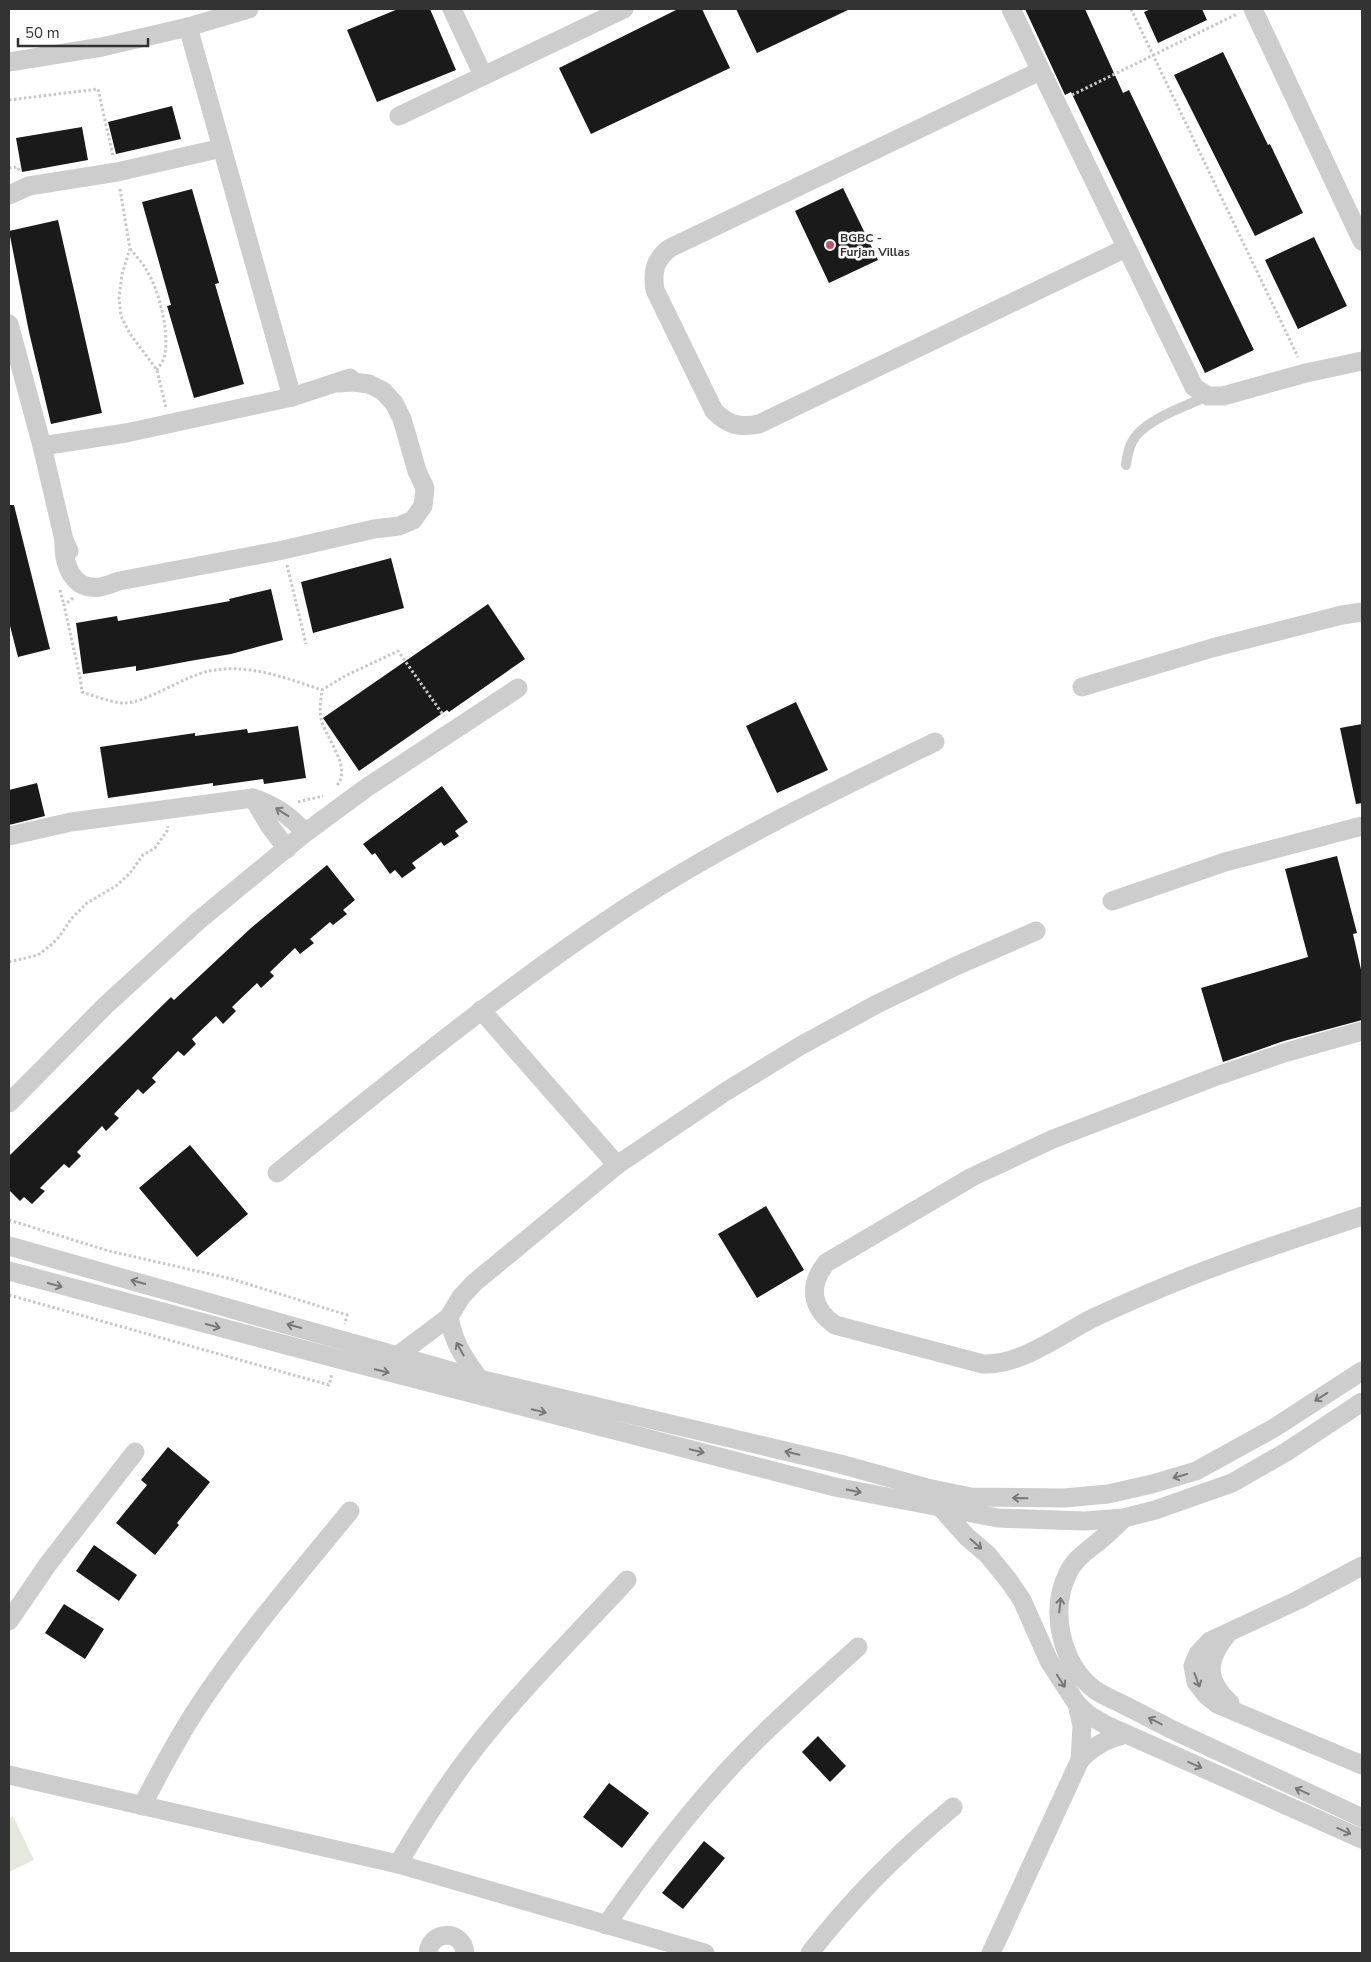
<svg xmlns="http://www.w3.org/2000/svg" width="1371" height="1962" font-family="'Nunito Sans',sans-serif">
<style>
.green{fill:#e4e8dd}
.building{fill:#1a1a1a}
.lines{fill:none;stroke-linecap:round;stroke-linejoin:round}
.path{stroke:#c7c7c7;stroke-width:3;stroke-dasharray:2.5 2.5;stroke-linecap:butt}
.lane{stroke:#cdcdcd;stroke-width:10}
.street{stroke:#cdcdcd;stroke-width:19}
.oneway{stroke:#787878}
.poi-dot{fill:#d34b6a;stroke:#fff;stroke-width:2}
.labels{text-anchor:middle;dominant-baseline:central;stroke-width:5;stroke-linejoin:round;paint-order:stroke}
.poi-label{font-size:12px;font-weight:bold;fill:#333;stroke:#fff;text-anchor:start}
</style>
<rect width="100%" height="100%" fill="#fff"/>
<!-- green -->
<polygon class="green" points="13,1816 34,1860 9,1872 9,1819"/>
<!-- building -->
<g class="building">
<polygon points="398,9 430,9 456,70 377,102 347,30"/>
<polygon points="678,9 702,9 730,68 591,134 559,68"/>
<polygon points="736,9 850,9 757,53"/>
<polygon points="1025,9 1085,9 1123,93 1129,90 1254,350 1205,373 1071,92 1065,95"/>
<polygon points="1151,9 1202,9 1207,20 1158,43 1144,12"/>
<polygon points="1223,52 1268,145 1270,144 1303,213 1255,236 1174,75"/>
<polygon points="172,106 181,139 116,154 108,122"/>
<polygon points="82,127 88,160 22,172 16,138"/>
<polygon points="843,188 878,260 829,283 795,211"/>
<polygon points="192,189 219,283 215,284 244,384 194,398 167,306 171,305 142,202"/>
<polygon points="58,220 102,413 51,424 29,332 9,231"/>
<polygon points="1314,237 1347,306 1298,329 1265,260"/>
<polygon points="9,505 14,505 50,649 18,657 9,622"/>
<polygon points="391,558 404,608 313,633 301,582"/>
<polygon points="271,589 283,640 231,654 190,661 136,671 136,666 83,674 76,623 117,616 118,621 169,612 230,601 229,599"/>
<polygon points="488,604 525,659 449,712 447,710 359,771 323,718"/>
<polygon points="796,702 828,770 777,793 746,726"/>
<polygon points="1362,724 1362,803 1356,804 1340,728"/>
<polygon points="298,726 306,778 264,784 263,779 213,786 213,783 108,798 100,747 195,733 195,736 247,729 248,733"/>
<polygon points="37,783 45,816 9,825 9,790"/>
<polygon points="442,786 468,822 455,831 459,836 444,846 441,842 412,863 416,868 402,878 395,870 390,874 375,853 372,855 363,844"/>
<polygon points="1337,856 1357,933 1353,934 1362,974 1362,1020 1284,1041 1223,1062 1201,988 1308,957 1285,869"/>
<polygon points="327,865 355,900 343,910 347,914 333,925 330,922 310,939 314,943 300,954 295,948 270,972 274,976 261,988 257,983 232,1007 236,1011 223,1024 216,1016 192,1039 196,1044 184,1056 178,1051 152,1078 156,1082 143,1094 138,1089 114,1114 119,1118 106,1131 102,1126 77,1152 81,1156 69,1168 64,1164 40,1188 45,1191 32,1204 24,1197 20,1201 9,1190 9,1156 171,997 174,1000 251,928"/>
<polygon points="190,1145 248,1214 197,1257 139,1188"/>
<polygon points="766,1206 804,1270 757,1298 718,1234"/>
<polygon points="168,1447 210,1482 177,1523 179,1525 155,1555 116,1523 147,1485 141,1480"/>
<polygon points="94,1545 137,1575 119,1601 76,1571"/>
<polygon points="64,1604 104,1629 85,1659 45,1633"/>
<polygon points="818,1736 846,1766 830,1782 802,1752"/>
<polygon points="609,1783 649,1813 622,1848 583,1817"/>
<polygon points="704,1841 725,1858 683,1909 662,1893"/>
</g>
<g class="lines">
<!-- path -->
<g class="path">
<polyline points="1131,9 1298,357"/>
<polyline points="1072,95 1237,14"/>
<polyline points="9,100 98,89 113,156"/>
<polyline points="9,168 18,167 20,172"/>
<polyline points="120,189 130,249 122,274 119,298 121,316 130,334 157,370 166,408"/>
<path d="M130 249C136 256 143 263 147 271 159 290 169 331 165 353 165 359 160 365 157 370"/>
<polyline points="287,565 306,644"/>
<polyline points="60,590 64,605"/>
<path d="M73 598 64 605 80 677 82 692C95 696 109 702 123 703 145 704 184 676 209 671 248 663 286 678 322 690"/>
<path d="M337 785C353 768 324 736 321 718 319 709 321 699 322 690L345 676 398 651 444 716"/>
<polyline points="298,802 323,796"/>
<polyline points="9,962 38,955 51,945 59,937 71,919 87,903 116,886 130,873 143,855 155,848 167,831 168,826"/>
<polyline points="9,1220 109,1251 232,1279 347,1315 345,1324"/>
<polyline points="9,1295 329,1385 332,1374"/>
</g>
<!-- lane -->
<path class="lane" d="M1126 465C1127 457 1128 450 1132 442 1143 420 1186 406 1208 396"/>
<!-- street -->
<g class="street">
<polyline points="452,9 483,75"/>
<polyline points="1011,9 1194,387 1208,396 1223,396 1306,373 1362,361"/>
<polyline points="1253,9 1362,241"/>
<polyline points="188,27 292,397"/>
<polyline points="9,62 102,47 188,27 249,9"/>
<path d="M1040 71 670 248C655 259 652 272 655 290L714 411C728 425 740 428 759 424L1126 248"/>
<polyline points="399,116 624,9"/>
<polyline points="9,195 29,186 117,172 222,148"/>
<polyline points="9,324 42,446 64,540 69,551"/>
<polyline points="42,446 126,433 292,397 350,378"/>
<path d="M64 540C63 562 71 591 100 587 106 586 113 583 119 581L283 550 374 529 399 526 413 520 423 506 425 488 417 471 402 419 394 403 383 391 369 384 353 382 339 383"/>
<polyline points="1082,687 1212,648 1342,615 1362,612"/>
<polyline points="253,798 269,825 287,849"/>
<path d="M9 836 71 822 253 798C275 805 291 816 305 833"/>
<polyline points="1112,901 1225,862 1362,826"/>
<polyline points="481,1010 617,1165"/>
<path d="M1362 1031 1287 1052 1217 1076 1053 1139 972 1177 826 1263C808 1286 811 1308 835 1325L983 1364C1020 1366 1060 1335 1093 1318 1115 1308 1137 1298 1159 1289 1225 1261 1294 1239 1362 1216"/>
<polyline points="9,1103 106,1005 198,921 305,833 366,788 518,688"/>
<path d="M277 1173C391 1081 504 988 627 907 725 843 830 793 935 742"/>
<polyline points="9,1246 479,1379 840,1464 927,1488 971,1497 1064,1498 1108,1494 1152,1484 1196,1471 1274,1428 1362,1371"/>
<polyline points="9,1271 335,1358 835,1487 998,1518 1085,1521 1124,1518 1155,1510 1232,1483 1286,1452 1362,1402"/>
<path d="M449 1317C454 1344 463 1356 479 1379"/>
<polyline points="397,1356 449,1317 461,1297 474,1283 617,1165 725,1092 800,1046 877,1004 956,966 1036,931"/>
<polyline points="942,1509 966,1536 988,1555 1009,1581 1022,1600 1049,1661 1077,1704 1089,1715 1106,1725 1362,1839"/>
<path d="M1124 1518C1118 1524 1112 1530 1105 1536 1092 1548 1076 1556 1068 1573 1049 1611 1061 1664 1095 1690 1104 1696 1116 1701 1126 1706 1142 1714 1157 1722 1173 1730 1236 1760 1299 1788 1362 1818"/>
<polyline points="1362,1566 1298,1600 1210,1641 1198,1654 1193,1666 1196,1682 1206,1695 1217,1704 1362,1765"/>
<polyline points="9,1621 48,1564 135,1452"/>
<path d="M1226 1636C1205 1662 1206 1681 1230 1703"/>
<path d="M1080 1760C1093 1746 1107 1739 1126 1734"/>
<polyline points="9,1775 398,1864 705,1953"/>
<path d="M142 1806C158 1775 175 1743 194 1713 240 1642 296 1577 350 1511"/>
<path d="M398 1864C425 1818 454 1773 488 1732 531 1679 581 1630 627 1580"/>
<path d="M606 1925C652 1860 700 1796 757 1740 789 1708 824 1678 858 1647"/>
<path d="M428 1953C430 1930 463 1929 465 1953"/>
<path d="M810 1953C852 1898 900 1851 953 1807"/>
<polyline points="991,1953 1080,1760 1082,1726 1077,1704"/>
</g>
</g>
<!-- one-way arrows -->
<defs><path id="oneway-shaft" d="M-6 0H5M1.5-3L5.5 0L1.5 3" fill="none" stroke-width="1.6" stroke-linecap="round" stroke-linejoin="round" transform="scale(1.25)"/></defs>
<g class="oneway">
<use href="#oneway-shaft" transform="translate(282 812) rotate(-147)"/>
<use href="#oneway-shaft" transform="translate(138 1282) rotate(-164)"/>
<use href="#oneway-shaft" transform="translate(55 1285) rotate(15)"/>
<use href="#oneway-shaft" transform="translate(213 1326) rotate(15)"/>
<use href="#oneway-shaft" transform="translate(294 1326) rotate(-164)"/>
<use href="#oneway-shaft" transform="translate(460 1349) rotate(-119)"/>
<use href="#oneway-shaft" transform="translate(382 1371) rotate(14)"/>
<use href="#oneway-shaft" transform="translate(1321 1397) rotate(147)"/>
<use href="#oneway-shaft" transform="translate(539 1411) rotate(14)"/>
<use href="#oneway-shaft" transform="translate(697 1451) rotate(14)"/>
<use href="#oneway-shaft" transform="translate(792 1453) rotate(-167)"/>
<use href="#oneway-shaft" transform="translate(1180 1476) rotate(164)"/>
<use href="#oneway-shaft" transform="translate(854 1491) rotate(11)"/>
<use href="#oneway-shaft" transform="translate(1020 1498) rotate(-179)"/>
<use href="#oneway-shaft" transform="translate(976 1544) rotate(41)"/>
<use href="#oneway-shaft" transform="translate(1060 1605) rotate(-84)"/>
<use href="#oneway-shaft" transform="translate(1197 1680) rotate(69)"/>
<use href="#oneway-shaft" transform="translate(1061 1681) rotate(57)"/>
<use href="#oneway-shaft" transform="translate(1155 1721) rotate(-153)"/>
<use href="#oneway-shaft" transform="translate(1195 1765) rotate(24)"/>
<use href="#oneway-shaft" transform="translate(1302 1791) rotate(-156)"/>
<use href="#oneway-shaft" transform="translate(1344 1831) rotate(24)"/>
</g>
<!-- markers -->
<circle class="poi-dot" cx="830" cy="245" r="5"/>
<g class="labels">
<!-- poi labels -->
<g class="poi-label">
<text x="840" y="238">BGBC -<tspan x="840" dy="14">Furjan Villas</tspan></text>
</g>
</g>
<!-- border -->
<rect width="1371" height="1962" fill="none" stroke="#333333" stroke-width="20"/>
<!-- scale -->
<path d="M18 38v8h130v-8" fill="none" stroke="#333333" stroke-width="2.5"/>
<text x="25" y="38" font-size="15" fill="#333333" stroke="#ffffff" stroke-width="4" paint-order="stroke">50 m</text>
</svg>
